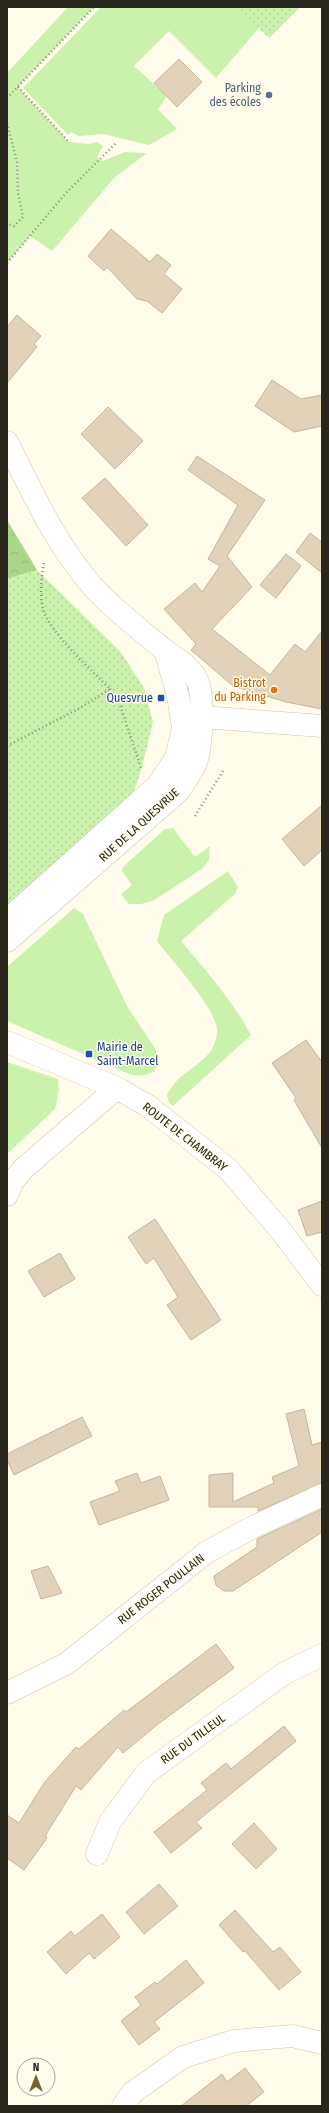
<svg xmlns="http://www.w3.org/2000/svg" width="329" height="2113" font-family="'Fira Sans Condensed',sans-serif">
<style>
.green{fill:#caf2ac}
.forest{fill:url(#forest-crowns)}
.park{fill:url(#park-dots)}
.building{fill:#e3d2ba;stroke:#c5b59d}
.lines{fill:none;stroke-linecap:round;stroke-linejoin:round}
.minor-casing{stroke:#ccc7ac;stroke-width:23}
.path{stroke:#8f8c7f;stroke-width:2.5;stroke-dasharray:1 3;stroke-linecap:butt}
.minor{stroke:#fff;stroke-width:22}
.service-dot{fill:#5c6f8a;stroke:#fffceb;stroke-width:1.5}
.food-dot{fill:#e8710a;stroke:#fffceb;stroke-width:1.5}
.transit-dot{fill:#1a4fb4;stroke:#fffceb;stroke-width:1.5}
.labels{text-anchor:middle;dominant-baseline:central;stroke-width:3;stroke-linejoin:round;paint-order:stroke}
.service-label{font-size:12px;fill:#4e5e75;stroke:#fffceb;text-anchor:end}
.food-label{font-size:12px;fill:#c56008;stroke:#fffceb;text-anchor:end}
.transit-label{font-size:12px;fill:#164399;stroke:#fffceb;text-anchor:end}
.street-label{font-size:12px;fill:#29271c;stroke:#fffceb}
</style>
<defs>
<pattern id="forest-crowns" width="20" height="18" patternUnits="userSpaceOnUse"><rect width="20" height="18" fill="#abd689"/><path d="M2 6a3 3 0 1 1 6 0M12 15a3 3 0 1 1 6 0" fill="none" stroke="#93b876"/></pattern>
<pattern id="park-dots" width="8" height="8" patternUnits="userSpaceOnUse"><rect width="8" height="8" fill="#caf2ac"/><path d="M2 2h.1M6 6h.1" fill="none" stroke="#aed093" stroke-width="1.8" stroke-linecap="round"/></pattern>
</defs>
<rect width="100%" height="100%" fill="#fffceb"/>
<!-- green -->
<g class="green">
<polygon points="68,7 94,7 18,87 69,142 89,144 97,142 103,146 97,157 103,161 125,152 147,153 115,177 52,251 30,236 7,263 7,73"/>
<polygon points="101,7 300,7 269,38 259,28 216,78 169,31 134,66 167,96 158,109 177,129 149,145 103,134 79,136 71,132 68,135 23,88"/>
<polygon points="173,828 195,857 210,846 209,860 203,868 153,901 141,904 129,904 121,894 132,885 122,871 124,866 165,829"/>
<path d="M228 871 238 887 235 894 181 941C206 971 232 1000 251 1035L173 1106 169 1103 167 1095C179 1072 195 1070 210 1052 214 1047 218 1036 217 1029 214 1006 172 961 157 941L164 915Z"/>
<polygon points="74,908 83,914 127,1006 156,1050 158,1064 154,1072 140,1076 129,1074 7,1021 7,967"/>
<polygon points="7,1062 58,1079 59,1091 55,1109 7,1154"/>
</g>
<!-- forest -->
<polygon class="forest" points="7,520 37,570 7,579"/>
<!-- park -->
<g class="park">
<polygon points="239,7 300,7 269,38"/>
<polygon points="37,570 120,651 144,688 153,722 142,767 133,794 7,905 7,579"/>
</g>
<!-- building -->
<g class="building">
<polygon points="179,59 202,82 177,107 154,83"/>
<polygon points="111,229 150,262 157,254 171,265 164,274 182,289 162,313 147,301 137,299 107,267 104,271 88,256"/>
<polygon points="17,315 41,336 34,344 37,347 7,383 7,327"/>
<polygon points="272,380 301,399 322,395 322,426 294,432 255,406"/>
<polygon points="108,407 143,441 115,469 81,434"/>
<polygon points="197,456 265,500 227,556 252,587 212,629 270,675 295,644 305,652 322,631 322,709 286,702 233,686 191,650 196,644 164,609 195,583 202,592 220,566 208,559 238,505 188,470"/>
<polygon points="105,478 148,525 126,546 82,498"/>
<polygon points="310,533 322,542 322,573 296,552"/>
<polygon points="286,554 301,566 276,598 260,585"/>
<polygon points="322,805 322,850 304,866 282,839"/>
<polygon points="306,1040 322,1062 322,1148 294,1100 296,1098 272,1063"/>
<polygon points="322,1201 322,1232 307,1236 298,1210"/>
<polygon points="155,1219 221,1320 191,1340 167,1305 178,1297 154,1258 146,1264 128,1237"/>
<polygon points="60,1253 75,1279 44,1297 28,1271"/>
<polygon points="304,1409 312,1445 322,1442 322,1483 258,1511 258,1507 209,1507 209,1475 233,1473 233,1502 274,1483 272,1477 299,1466 286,1414"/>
<polygon points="82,1417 92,1436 14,1475 7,1460 7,1454"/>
<polygon points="137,1473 141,1483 160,1476 169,1500 99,1525 90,1502 120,1491 115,1481"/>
<polygon points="322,1509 322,1532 233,1591 224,1591 216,1585 214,1576 257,1547 257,1539"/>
<polygon points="48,1566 62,1593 41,1599 31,1571"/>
<polygon points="216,1644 234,1668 158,1724 123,1753 118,1747 81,1790 76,1786 45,1836 47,1838 24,1870 7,1858 7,1815 19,1823 44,1783 76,1747 79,1749 124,1710 126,1712"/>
<polygon points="284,1726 296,1741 196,1822 202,1828 171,1853 154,1832 207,1790 201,1783 226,1763 231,1769"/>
<polygon points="254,1823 277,1849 256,1869 232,1844"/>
<polygon points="159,1884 178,1906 144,1934 126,1912"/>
<polygon points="235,1910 273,1952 280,1947 301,1972 279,1990 245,1951 243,1952 219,1925"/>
<polygon points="102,1914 120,1937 94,1959 89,1953 66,1974 47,1952 71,1931 75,1936"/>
<polygon points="186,1960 204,1983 154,2022 160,2029 139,2045 121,2021 141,2005 135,1997 155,1982 157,1984"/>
<polygon points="245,2068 264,2092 246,2106 181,2106 222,2074 227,2082"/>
</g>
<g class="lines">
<!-- minor casing -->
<g class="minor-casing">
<g id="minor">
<path d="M7 442C33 493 56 546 95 589 115 611 141 630 163 649 176 659 191 666 198 682 204 697 202 751 195 765 191 774 184 782 179 791L7 941"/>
<polyline points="188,716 322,726"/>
<polyline points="7,920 157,786 176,758 183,728 178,696 165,650"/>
<polyline points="7,1042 117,1088 148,1106 228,1169 281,1231 322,1285"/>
<polyline points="7,1195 13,1181 24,1168 117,1088"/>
<polyline points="7,1693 66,1664 207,1552 253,1527 322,1495"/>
<polyline points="97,1854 110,1822 146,1773 285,1673 322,1655"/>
<polyline points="123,2106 132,2093 183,2057 234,2041 292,2036 322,2043"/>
</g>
</g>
<!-- path -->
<g class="path">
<polyline points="18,87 69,142"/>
<polyline points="7,98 94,7"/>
<polyline points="7,123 17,162 18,193 23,217 14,226 7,224"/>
<polyline points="7,263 66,193 116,143"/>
<polyline points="110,689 120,705 141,768"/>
<path d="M7 746 80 708 110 689C92 671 50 633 43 609 39 593 42 577 44 561"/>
<polyline points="195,816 223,771"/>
</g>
<!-- minor -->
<use href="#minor" class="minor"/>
</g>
<!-- markers -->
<circle class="service-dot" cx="269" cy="95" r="4"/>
<circle class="food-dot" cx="274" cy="690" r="4"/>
<g class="transit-dot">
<rect x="157" y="694" width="8" height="8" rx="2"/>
<rect x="85" y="1050" width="8" height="8" rx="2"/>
</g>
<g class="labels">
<!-- service labels -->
<g class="service-label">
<text x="261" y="88">Parking<tspan x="261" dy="14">des écoles</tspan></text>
</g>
<!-- food labels -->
<g class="food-label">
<text x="266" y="683">Bistrot<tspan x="266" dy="14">du Parking</tspan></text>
</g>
<!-- transit labels -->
<g class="transit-label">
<text x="153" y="698">Quesvrue</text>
<text x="97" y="1047" text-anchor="start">Mairie de<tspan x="97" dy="14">Saint-Marcel</tspan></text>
</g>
<!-- street labels -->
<g class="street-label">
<text transform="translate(139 825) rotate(-42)">RUE DE LA QUESVRUE</text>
<text transform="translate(185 1137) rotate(38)">ROUTE DE CHAMBRAY</text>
<text transform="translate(161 1589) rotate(-38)">RUE ROGER POULLAIN</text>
<text transform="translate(193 1739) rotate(-36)">RUE DU TILLEUL</text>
</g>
</g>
<!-- border -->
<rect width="329" height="2113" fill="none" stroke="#29271c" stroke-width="16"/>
<!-- north arrow -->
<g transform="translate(36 2077)"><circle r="19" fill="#fffceb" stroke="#a9a798"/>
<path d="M0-3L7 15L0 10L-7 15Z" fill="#746431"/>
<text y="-6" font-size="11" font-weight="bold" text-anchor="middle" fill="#29271c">N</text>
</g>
</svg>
